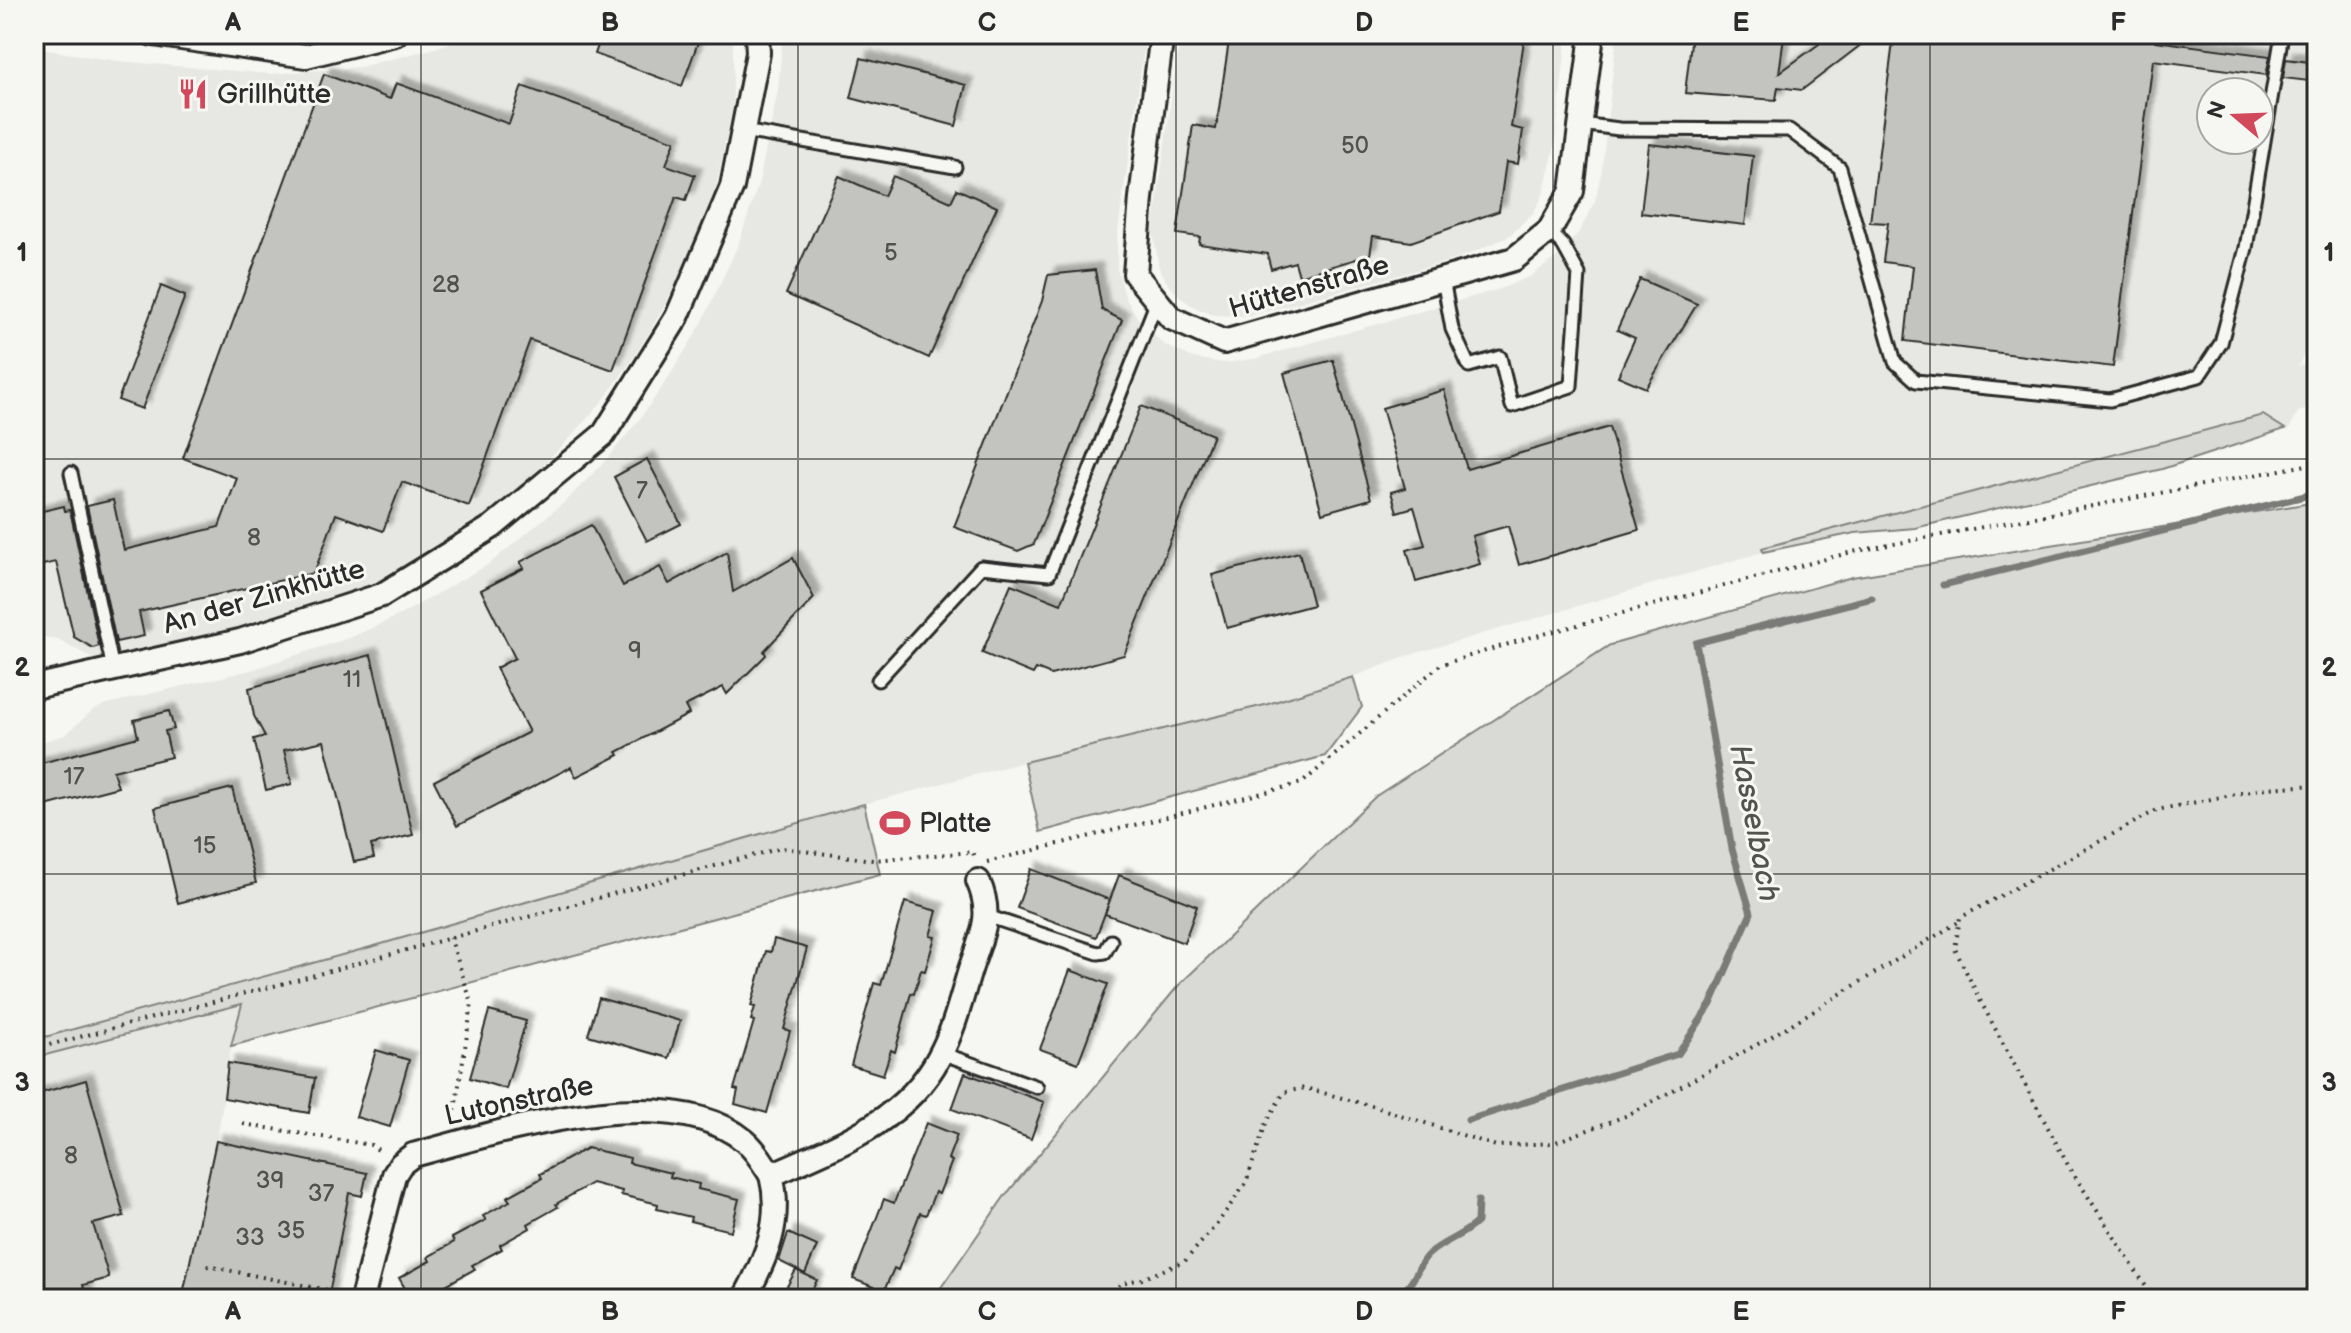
<svg xmlns="http://www.w3.org/2000/svg" width="2351" height="1333" font-family="'Balsamiq Sans',sans-serif">
<style>
.built{fill:#e7e7e3;fill-rule:evenodd}
.green{fill:#d9d9d5;stroke:#828280;stroke-width:2}
.lines{fill:none;stroke-linecap:round;stroke-linejoin:round}
.stream{stroke:#7a7a78;stroke-width:7}
.building{fill:#c3c3c0;stroke:#2b2b2b;stroke-width:2;filter:url(#shadow)}
.service-casing{stroke:#2b2b2b;stroke-width:17}
.minor-casing{stroke:#2b2b2b;stroke-width:28}
.path{stroke:#2b2b2b;stroke-width:4;stroke-dasharray:2 6;stroke-linecap:butt}
.service{stroke:#f6f6f2;stroke-width:11}
.minor{stroke:#f6f6f2;stroke-width:22}
.grid{fill:none;stroke:#2b2b2b;stroke-width:2;stroke-opacity:0.55}
.labels{text-anchor:middle;dominant-baseline:central;stroke-width:6;stroke-linejoin:round;paint-order:stroke}
.number-label{font-size:24px;fill:#515150}
.poi-label{font-size:28px;fill:#2b2b2b;stroke:#f6f6f2;text-anchor:start}
.street-label{font-size:28px;fill:#2b2b2b;stroke:#f6f6f2}
.water-label{font-size:30px;font-style:italic;fill:#525251;stroke:#f6f6f2}
.neatline{fill:none;stroke:#2b2b2b;stroke-width:3}
.grid-label{font-size:26px;text-anchor:middle;font-weight:bold;fill:#2b2b2b}
</style>
<defs>
<filter id="shadow"><feDropShadow dx="7" dy="-7" stdDeviation="2" flood-color="#0004"/></filter>
</defs>
<rect width="100%" height="100%" fill="#f6f6f2"/>
<filter id="ink" filterUnits="userSpaceOnUse"><feTurbulence type="fractalNoise" baseFrequency=".0125" numOctaves="2"/><feDisplacementMap in="SourceGraphic" scale="16" xChannelSelector="R" yChannelSelector="G"/><feConvolveMatrix kernelMatrix="1 2 1 2 8 2 1 2 1" color-interpolation-filters="sRGB"/></filter>
<g filter="url(#ink)">
<!-- built -->
<g class="built">
<polygon points="470,34 733,34 733,104 717,183 687,261 663,309 636,354 605,398 570,438 532,476 490,512 439,548 391,575 342,598 239,631 117,660 95,660 58,639 34,636 34,48 117,61 270,74 360,67 439,47"/>
<path d="M783 34H1146L1117 238V269L1126 299 1142 325 1165 345 1193 358 1224 363 1254 359 1500 289 1531 276 1557 257 1580 231 1595 201 1602 169 1617 34H2317V343L2308 346 2298 366 2317 362V407L2298 412 2288 431 2262 415 1763 548V552L1410 655 1353 677 1265 705 1024 762 864 804 378 945 34 1040V740L45 741 65 735 93 710 107 704 251 670 352 637 400 615 489 564 567 500 605 461 639 420 669 377 702 323 739 243 759 182 778 90ZM2211 92H2259V140H2211Z"/>
<polygon points="1180,34 1567,34 1554,150 1542,198 1533,213 1508,237 1457,259 1249,316 1213,315 1196,308 1181,298 1168,284 1159,268 1153,232"/>
<polygon points="243,1004 231,1046 217,1141 191,1265 182,1299 34,1299 34,1058"/>
</g>
<!-- green -->
<g class="green">
<polygon points="2263,415 2285,429 2162,469 1915,528 1855,533 1763,552 1762,548"/>
<polygon points="2317,502 2317,1299 933,1299 1004,1197 1178,986 1376,796 1610,645 1852,577"/>
<polygon points="1353,677 1362,707 1325,756 1040,832 1024,762 1265,705"/>
<polygon points="864,804 880,874 231,1046 242,1004 34,1058 34,1040 378,945"/>
</g>
<g class="lines">
<!-- stream -->
<g class="stream">
<polyline points="1943,585 2317,493"/>
<polyline points="1468,1120 1678,1054 1711,1004 1751,913 1732,849 1696,643 1872,598"/>
<path d="M1382 1299C1389 1293 1398 1294 1405 1289 1417 1280 1417 1263 1430 1253 1445 1240 1463 1236 1477 1222L1478 1201"/>
</g>
</g>
<!-- building -->
<g class="building">
<polygon points="602,34 701,34 682,86 595,54"/>
<polygon points="1230,34 1525,34 1511,127 1523,130 1518,164 1506,162 1499,211 1411,242 1373,236 1370,255 1299,276 1295,262 1271,269 1267,254 1199,244 1200,237 1177,234 1193,125 1216,129"/>
<polygon points="1692,34 1781,34 1784,37 1779,73 1819,44 1820,34 1875,34 1802,90 1778,87 1776,100 1685,93"/>
<polygon points="1894,34 2156,34 2155,41 2270,56 2266,75 2153,60 2113,367 1905,341 1913,266 1883,262 1888,223 1870,222"/>
<polygon points="861,58 966,85 956,126 851,98"/>
<polygon points="2286,59 2317,63 2317,82 2283,78"/>
<polygon points="324,74 390,99 396,83 509,124 522,86 675,141 666,165 695,175 686,200 676,197 613,370 530,340 469,506 402,482 383,531 336,514 314,573 139,612 144,636 116,642 87,506 113,500 124,550 219,527 237,478 183,458"/>
<polygon points="1649,144 1753,156 1745,225 1641,213"/>
<polygon points="839,176 884,196 893,176 951,202 957,189 997,207 929,358 786,294"/>
<polygon points="1095,270 1102,310 1122,320 1034,544 1018,551 954,527 1042,301 1048,275"/>
<polygon points="1640,279 1697,304 1646,388 1618,376 1635,338 1617,330"/>
<polygon points="161,286 185,296 142,409 118,400"/>
<polygon points="1333,360 1371,499 1322,513 1284,373"/>
<polygon points="1444,390 1467,469 1609,427 1639,530 1519,565 1508,526 1472,536 1480,564 1416,582 1407,550 1425,545 1414,507 1397,512 1391,492 1405,488 1382,408"/>
<polygon points="1141,406 1213,435 1124,655 1051,675 1036,669 1033,674 982,653 1011,584 1061,604"/>
<polygon points="647,459 681,524 647,541 614,477"/>
<polygon points="64,506 65,511 70,510 99,646 93,648 74,637 56,562 34,567 34,513"/>
<polygon points="591,525 623,586 660,567 669,584 727,552 733,592 793,558 814,598 764,651 766,655 727,694 723,687 685,706 689,714 617,752 619,755 576,777 571,767 457,826 434,781 529,732 496,668 515,658 481,590 524,568 520,562"/>
<polygon points="1299,552 1313,605 1227,628 1212,575"/>
<polygon points="371,655 413,835 371,845 374,858 354,862 324,741 284,750 292,784 266,790 254,739 265,736 254,716 249,688"/>
<polygon points="169,711 174,729 165,731 171,757 113,771 118,787 34,809 34,765 138,737 134,720"/>
<polygon points="232,788 256,883 178,903 155,808"/>
<polygon points="1031,869 1110,900 1096,937 1017,908"/>
<polygon points="1119,875 1197,906 1184,943 1105,914"/>
<polygon points="905,902 937,911 930,936 935,937 925,971 921,970 914,994 911,993 895,1052 891,1050 883,1075 851,1065 874,983 881,985"/>
<polygon points="774,939 807,948 784,1029 790,1031 767,1113 735,1104 738,1090 734,1089 754,1021 751,1020 755,1007 751,1006 766,951 771,952"/>
<polygon points="1070,970 1108,984 1078,1063 1040,1049"/>
<polygon points="599,998 680,1021 669,1058 588,1035"/>
<polygon points="489,1011 526,1021 506,1089 470,1078"/>
<polygon points="376,1050 409,1060 390,1127 356,1117"/>
<polygon points="228,1063 315,1078 309,1113 224,1098"/>
<polygon points="965,1073 1044,1102 1031,1139 952,1109"/>
<polygon points="86,1080 124,1216 93,1224 109,1278 83,1285 87,1299 34,1299 34,1095"/>
<polygon points="926,1123 957,1135 948,1159 952,1161 939,1194 935,1192 926,1215 920,1213 898,1270 894,1268 884,1291 853,1279 884,1199 894,1203"/>
<polygon points="216,1141 367,1173 362,1196 349,1193 328,1299 182,1299"/>
<polygon points="587,1148 630,1158 629,1163 671,1173 670,1177 699,1184 698,1189 739,1199 731,1231 690,1221 691,1217 657,1209 658,1204 621,1195 622,1191 592,1183 556,1204 558,1207 528,1224 530,1228 500,1245 502,1249 472,1265 475,1269 444,1286 446,1290 430,1299 411,1299 399,1278 430,1261 428,1257 454,1242 452,1238 486,1220 483,1216 510,1201 507,1197 542,1178 540,1174"/>
<polygon points="788,1233 817,1246 805,1274 779,1261"/>
<polygon points="796,1270 817,1280 808,1299 780,1299"/>
</g>
<g class="lines">
<!-- service casing -->
<g class="service-casing">
<g id="service">
<polyline points="1581,124 1619,129 1789,130 1840,168 1895,362 1916,381 2110,400 2199,376 2221,343 2246,248 2282,34"/>
<polyline points="743,131 955,167"/>
<polyline points="1443,279 1452,329 1469,366 1500,357 1512,406 1571,386 1579,274 1563,245 1549,231"/>
<polyline points="71,473 113,669"/>
<polyline points="878,680 981,567 1049,574 1157,301"/>
<polyline points="987,916 1098,953 1105,952 1111,941"/>
<polyline points="941,1053 1037,1087"/>
</g>
</g>
<!-- minor casing -->
<g class="minor-casing">
<g id="minor">
<polyline points="153,34 306,56 395,34"/>
<polyline points="1162,34 1141,198 1135,274 1171,318 1224,342 1514,259 1549,231 1572,191 1592,34"/>
<polyline points="34,687 240,641 382,595 492,527 604,434 677,317 732,187 758,53 757,34"/>
<path d="M362 1299 394 1175 401 1164 413 1155C499 1132 668 1077 745 1141 756 1150 763 1163 771 1175"/>
<path d="M744 1299C766 1259 783 1221 771 1175 834 1147 905 1122 939 1057 954 1030 961 999 970 970 981 936 994 916 978 881"/>
</g>
</g>
<!-- path -->
<g class="path">
<polyline points="2315,463 2308,363 2317,352"/>
<polyline points="987,862 1302,783 1440,665 1525,639 1852,552 2317,463"/>
<polyline points="450,937 472,1004 453,1122"/>
<polyline points="34,1049 289,982 781,848 873,860 973,852 975,859"/>
<polyline points="243,1124 371,1145 381,1152"/>
<polyline points="207,1266 342,1293"/>
<polyline points="1109,1299 1121,1283 1142,1279 1185,1261 1217,1224 1246,1183 1266,1123 1284,1092 1305,1088 1379,1108 1496,1146 1553,1143 1628,1115 1661,1097 1767,1039 1960,921"/>
<polyline points="2154,1299 2069,1167 1981,1002 1955,949 1960,918 2157,810 2266,788 2317,785"/>
</g>
<!-- service -->
<use href="#service" class="service"/>
<!-- minor -->
<use href="#minor" class="minor"/>
</g>
</g>
<!-- grid -->
<path class="grid" d="M421 34V1299M798 34V1299M1176 34V1299M1553 34V1299M1930 34V1299M34 459H2317M34 874H2317"/>
<!-- icons -->
<defs>
<g id="restaurant-bare" transform="scale(2.4)"><path d="M-5-6h1v4h1v-4h1v4h1v-4h1v5L-1.5 .5V6h-2V.5L-5-1ZM5-6V6H3V1.5H1.5Q1.5-4 5-6Z" fill="#d1495b" stroke="#f6f6f2" stroke-width="2.5" paint-order="stroke"/></g>
<g id="stadium-bare" transform="scale(2.4)"><path d="M0-5a6.5 5 0 1 0 0 10a6.5 5 0 1 0 0-10ZM-3.5-1.8h7v3.6h-7Z" fill="#d1495b" stroke="#f6f6f2" stroke-width="2.5" paint-order="stroke"/></g>
</defs>
<g fill-rule="evenodd">
<use href="#restaurant-bare" x="193" y="94"/>
<use href="#stadium-bare" x="895" y="823"/>
</g>
<g class="labels">
<!-- number labels -->
<g class="number-label">
<text x="1355" y="145">50</text>
<text x="891" y="252">5</text>
<text x="446" y="284">28</text>
<text x="642" y="490">7</text>
<text x="254" y="537">8</text>
<text x="635" y="650">9</text>
<text x="352" y="679">11</text>
<text x="74" y="776">17</text>
<text x="205" y="845">15</text>
<text x="71" y="1155">8</text>
<text x="270" y="1180">39</text>
<text x="321" y="1193">37</text>
<text x="291" y="1230">35</text>
<text x="250" y="1237">33</text>
</g>
<!-- poi labels -->
<g class="poi-label">
<text x="217" y="94">Grillhütte</text>
<text x="919" y="823">Platte</text>
</g>
<!-- street labels -->
<g class="street-label">
<text transform="translate(1309 287) rotate(-16)">Hüttenstraße</text>
<text transform="translate(264 597) rotate(-16)">An der Zinkhütte</text>
<text transform="translate(519 1101) rotate(-12)">Lutonstraße</text>
</g>
<!-- water labels -->
<g class="water-label">
<text transform="translate(1754 823) rotate(79)">Hasselbach</text>
</g>
</g>
<!-- margin -->
<rect width="2351" height="1333" fill="none" stroke="#f6f6f2" stroke-width="88"/>
<!-- north arrow -->
<g transform="translate(2235 116) rotate(289)"><circle r="38" fill="#f6f6f2" stroke="#a5a5a2" stroke-width="2"/>
<path d="M0-6L14 30L0 20L-14 30Z" fill="#d1495b"/>
<text y="-12" font-size="22" font-weight="bold" text-anchor="middle" fill="#2b2b2b">N</text>
</g>
<rect x="44" y="44" width="2263" height="1245" class="neatline"/>
<g class="grid-label">
<text x="233" y="31">A</text>
<text x="610" y="31">B</text>
<text x="987" y="31">C</text>
<text x="1364" y="31">D</text>
<text x="1741" y="31">E</text>
<text x="2118" y="31">F</text>
<text x="22" y="261">1</text>
<text x="2329" y="261">1</text>
<text x="22" y="676">2</text>
<text x="2329" y="676">2</text>
<text x="22" y="1091">3</text>
<text x="2329" y="1091">3</text>
<text x="233" y="1320">A</text>
<text x="610" y="1320">B</text>
<text x="987" y="1320">C</text>
<text x="1364" y="1320">D</text>
<text x="1741" y="1320">E</text>
<text x="2118" y="1320">F</text>
</g>
</svg>
